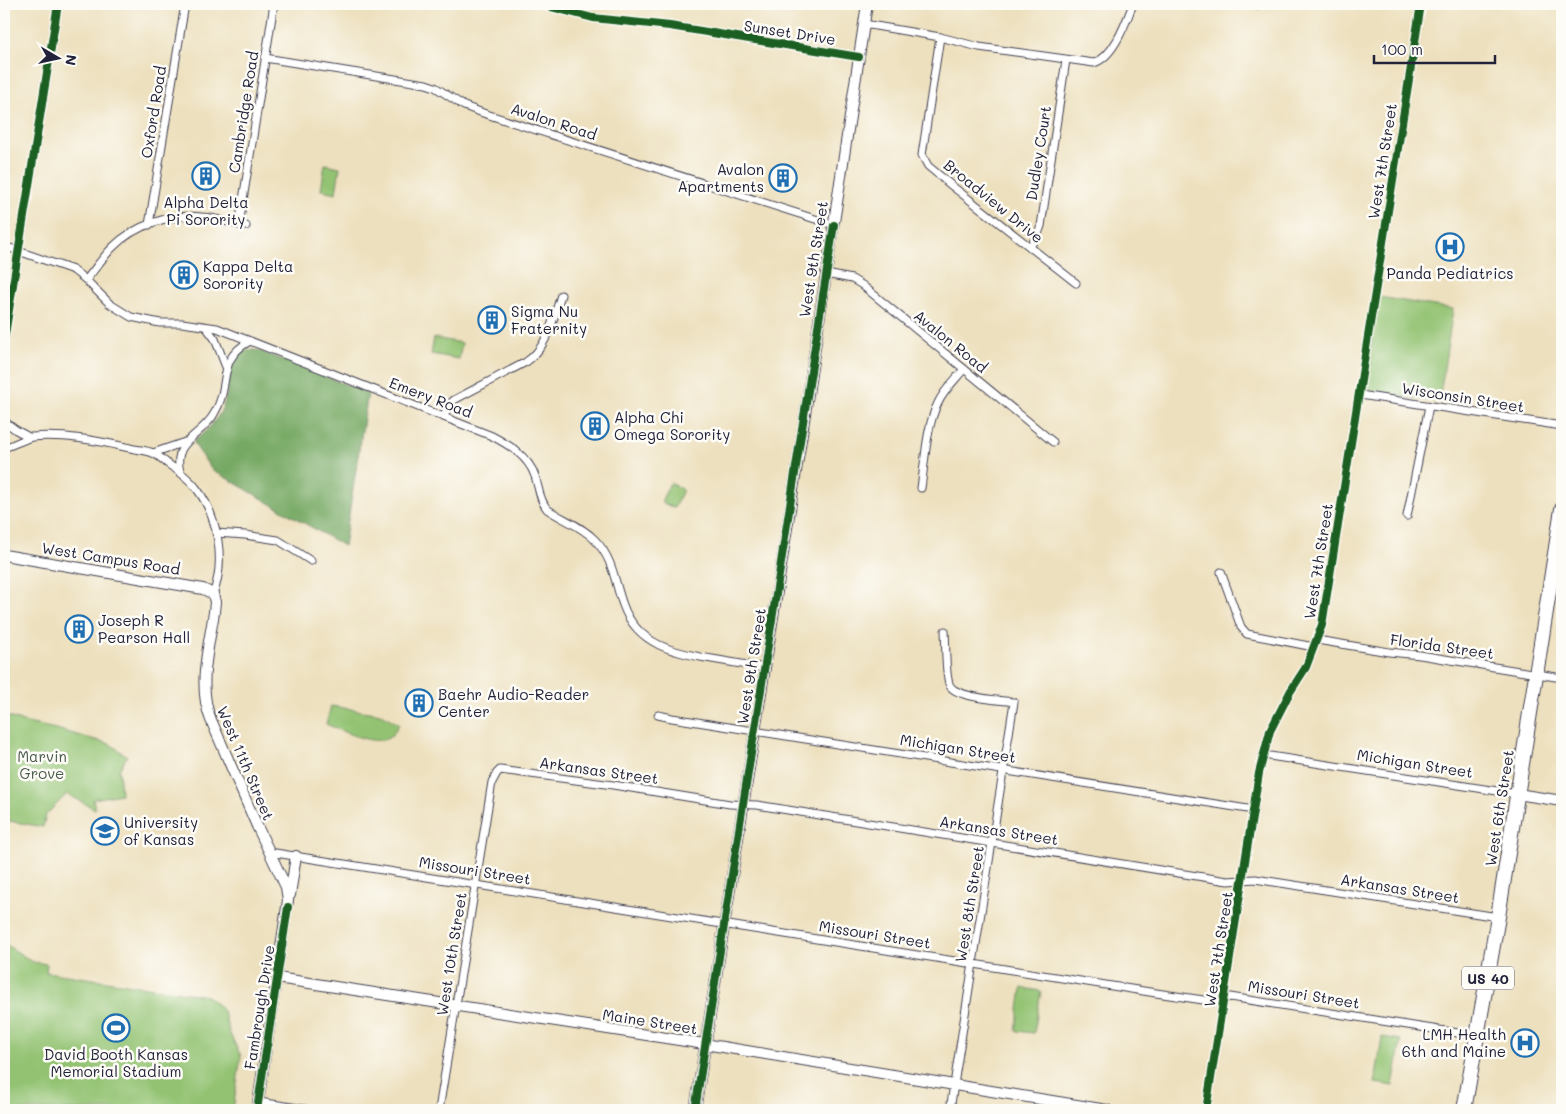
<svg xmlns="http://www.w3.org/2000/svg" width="1566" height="1114" font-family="Mali,sans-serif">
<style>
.green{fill:#93c372;stroke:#5a7256}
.forest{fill:#76a964;stroke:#4c6650}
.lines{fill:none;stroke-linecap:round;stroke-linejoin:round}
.street-casing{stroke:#403e4f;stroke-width:9}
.secondary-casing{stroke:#403e4f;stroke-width:12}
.highway-casing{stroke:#403e4f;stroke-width:16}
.street{stroke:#fff;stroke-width:7}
.secondary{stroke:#fff;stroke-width:10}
.highway{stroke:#fff;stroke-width:14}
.cycleway-casing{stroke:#fdfcf7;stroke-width:11}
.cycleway{stroke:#1b5e20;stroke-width:8}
.labels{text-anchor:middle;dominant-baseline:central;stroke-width:5;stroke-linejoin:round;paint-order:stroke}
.shield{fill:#fdfcf7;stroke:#646373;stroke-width:1}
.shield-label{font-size:14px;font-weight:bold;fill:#22223b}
.street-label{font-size:15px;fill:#22223b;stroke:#fdfcf7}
.poi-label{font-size:15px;fill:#22223b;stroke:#fdfcf7;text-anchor:start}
.park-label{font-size:15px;fill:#4a5a4e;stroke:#fdfcf7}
</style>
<rect width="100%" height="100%" fill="#fdfcf7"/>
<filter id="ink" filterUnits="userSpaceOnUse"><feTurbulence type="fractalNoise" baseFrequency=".02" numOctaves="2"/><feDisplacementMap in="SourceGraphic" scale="10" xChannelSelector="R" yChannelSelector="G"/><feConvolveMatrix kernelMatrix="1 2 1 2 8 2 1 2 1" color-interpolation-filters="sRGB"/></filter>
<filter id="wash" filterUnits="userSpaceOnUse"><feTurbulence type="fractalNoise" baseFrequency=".0096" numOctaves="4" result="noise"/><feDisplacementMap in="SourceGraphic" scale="20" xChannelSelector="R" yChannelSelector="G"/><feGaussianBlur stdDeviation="1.12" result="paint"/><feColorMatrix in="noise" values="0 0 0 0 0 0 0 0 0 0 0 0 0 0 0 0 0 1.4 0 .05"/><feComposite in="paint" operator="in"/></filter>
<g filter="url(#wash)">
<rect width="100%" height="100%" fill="#ede0be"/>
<!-- green -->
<g class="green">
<polygon points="325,164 340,167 336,193 321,190"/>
<polygon points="1379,297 1453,309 1439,402 1373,392 1366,387 1365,382"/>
<polygon points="434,338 462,343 459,359 431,354"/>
<polygon points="670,483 683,490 674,508 661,502"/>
<path d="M331 706 381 714 399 724C396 730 392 737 386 739 370 745 340 730 326 724Z"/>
<polygon points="4,715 23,722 56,729 110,744 127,756 119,770 121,794 93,799 95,809 67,794 46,815 43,827 4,820"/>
<polygon points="8,946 33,962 47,964 46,972 207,996 216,1003 223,1011 230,1034 241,1056 233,1110 4,1110 4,949 5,950"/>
<polygon points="1022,988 1041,991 1034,1033 1016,1031"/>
<polygon points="1382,1037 1401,1040 1393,1086 1375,1083"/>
</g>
<!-- forest -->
<path class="forest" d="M247 350H257L368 393 344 546 211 469 193 442C206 432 217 421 223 406 231 387 226 359 247 350Z"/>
</g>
<g filter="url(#ink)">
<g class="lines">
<!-- street casing -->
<g class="street-casing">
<g id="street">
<polyline points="539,4 593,18 670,26 859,57"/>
<polyline points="1246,4 1257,5"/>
<path d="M864 24 940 37 979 47 1094 63C1114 57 1126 22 1133 4"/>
<polyline points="940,37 922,155 928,166 952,186 1076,283"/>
<polyline points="265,58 426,84 435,87 464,106 483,113 834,225"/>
<polyline points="149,225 185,4"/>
<polyline points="239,225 274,4"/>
<path d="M4 246 73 270 86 280 110 304 131 317 160 323H182L217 328 492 436C509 445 528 456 535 476 539 488 539 499 547 509 563 520 582 526 595 540 614 560 614 581 623 605 637 645 675 653 712 659 730 662 747 665 765 668"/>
<polyline points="1030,247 1038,234 1041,226 1066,60"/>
<polyline points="826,274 852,279 862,285 1053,442"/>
<path d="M86 280C95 269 103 257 113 247 135 225 171 213 201 217 217 218 231 223 246 226"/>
<polyline points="206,327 215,339 226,367"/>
<polyline points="4,341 58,4"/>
<polyline points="1360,395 1562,426"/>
<path d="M444 417 448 406 454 400 526 362C548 347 553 319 561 295"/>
<polyline points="4,421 16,430 29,437"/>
<path d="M4 448C10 446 27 438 32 437 64 434 99 441 130 448 137 450 146 450 153 453 158 455 163 460 168 464 179 471 189 478 197 489 218 517 226 561 213 594"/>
<polyline points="153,453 185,442"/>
<path d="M180 472C172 440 201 437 214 414 232 385 215 360 250 341"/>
<path d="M921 488C925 462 926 427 938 403 944 390 955 380 964 369"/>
<polyline points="1407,516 1429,406"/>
<polyline points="216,533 245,535 278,540 311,561"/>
<polyline points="1221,572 1241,627 1247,634 1314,647"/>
<path d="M945 631C946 643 945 677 950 686 958 698 1000 700 1014 702L950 1110"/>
<polyline points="1317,640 1389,652 1420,655 1562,678"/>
<polyline points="658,715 672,718 1254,810"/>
<polyline points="1263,755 1517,794"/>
<polyline points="269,852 1156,993 1217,1002 1230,997 1477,1036"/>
<polyline points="259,1102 311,1110"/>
<polyline points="439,1110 492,782 497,773 500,770 613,785 730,804 757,805 1228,881 1255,879 1498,917"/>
<polyline points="1206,1110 1259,773 1270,731 1290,692 1306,667 1322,625 1421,4"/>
</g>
</g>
<!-- secondary casing -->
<g class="secondary-casing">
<g id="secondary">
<path d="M4 555 203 589 213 594 215 602 214 612C209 647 197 686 211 720L257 826 286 887 288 900 257 1110"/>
<polyline points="1517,794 1562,801"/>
<polyline points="290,895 296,856"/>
<polyline points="277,978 692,1042 1107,1110"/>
<polyline points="695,1110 803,427 867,4"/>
</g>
</g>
<!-- highway casing -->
<g class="highway-casing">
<polyline id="highway" points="1464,1110 1498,917 1562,509"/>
</g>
<!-- street -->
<use href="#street" class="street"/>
<!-- secondary -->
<use href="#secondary" class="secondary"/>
<!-- highway -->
<use href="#highway" class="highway"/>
<!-- cycleway casing -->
<g class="cycleway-casing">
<g id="cycleway">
<polyline points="539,4 593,18 670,26 859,57"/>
<polyline points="4,341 58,4"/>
<polyline points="257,1110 288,907"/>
<polyline points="695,1110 834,225"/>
<polyline points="1206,1110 1259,773 1270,731 1290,692 1306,667 1322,625 1421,4"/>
</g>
</g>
<!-- cycleway -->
<use href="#cycleway" class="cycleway"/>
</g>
</g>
<!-- icons -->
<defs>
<g id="building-ring" transform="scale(1.4375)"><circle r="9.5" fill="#fdfcf7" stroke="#1f6fb2" stroke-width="1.5"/><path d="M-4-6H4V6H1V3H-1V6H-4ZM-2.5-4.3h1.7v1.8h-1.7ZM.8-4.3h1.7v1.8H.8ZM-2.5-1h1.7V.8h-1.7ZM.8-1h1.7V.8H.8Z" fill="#1f6fb2"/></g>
<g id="hospital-ring" transform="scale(1.4375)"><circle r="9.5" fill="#fdfcf7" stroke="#1f6fb2" stroke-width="1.5"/><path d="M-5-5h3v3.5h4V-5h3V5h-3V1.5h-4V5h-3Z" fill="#1f6fb2"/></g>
<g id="university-ring" transform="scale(1.4375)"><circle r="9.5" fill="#fdfcf7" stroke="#1f6fb2" stroke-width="1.5"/><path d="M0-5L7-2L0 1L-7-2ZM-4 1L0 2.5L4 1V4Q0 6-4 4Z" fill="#1f6fb2"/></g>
<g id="stadium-ring" transform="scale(1.4375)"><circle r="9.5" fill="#fdfcf7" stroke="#1f6fb2" stroke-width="1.5"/><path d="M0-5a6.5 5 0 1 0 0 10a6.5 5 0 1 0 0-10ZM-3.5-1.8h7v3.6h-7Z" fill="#1f6fb2"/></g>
</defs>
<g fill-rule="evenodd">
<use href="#building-ring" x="206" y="176"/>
<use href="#building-ring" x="783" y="178"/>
<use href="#hospital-ring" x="1450" y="247"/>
<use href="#building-ring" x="184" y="275"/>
<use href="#building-ring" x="492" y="320"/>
<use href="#building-ring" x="595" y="426"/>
<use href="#building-ring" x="79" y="629"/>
<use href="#building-ring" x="419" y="703"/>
<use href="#university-ring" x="105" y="831"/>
<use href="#stadium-ring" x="116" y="1028"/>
<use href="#hospital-ring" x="1525" y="1043"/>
</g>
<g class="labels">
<!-- shield labels -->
<rect class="shield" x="1462" y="966.5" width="52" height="23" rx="4"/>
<g class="shield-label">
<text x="1488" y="978">US 40</text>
</g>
<!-- street labels -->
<g class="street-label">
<text transform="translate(790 32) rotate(9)">Sunset Drive</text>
<text transform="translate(153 112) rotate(-81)">Oxford Road</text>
<text transform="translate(243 112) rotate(-81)">Cambridge Road</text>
<text transform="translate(554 121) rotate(18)">Avalon Road</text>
<text transform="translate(1038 153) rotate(-81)">Dudley Court</text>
<text transform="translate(1382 161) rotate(-81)">West 7th Street</text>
<text transform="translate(994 201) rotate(39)">Broadview Drive</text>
<text transform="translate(813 259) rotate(-81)">West 9th Street</text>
<text transform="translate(951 341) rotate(39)">Avalon Road</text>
<text transform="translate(431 397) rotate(21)">Emery Road</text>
<text transform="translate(1463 397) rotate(9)">Wisconsin Street</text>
<text transform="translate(111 558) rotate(9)">West Campus Road</text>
<text transform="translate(1318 561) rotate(-81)">West 7th Street</text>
<text transform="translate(1442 646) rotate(8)">Florida Street</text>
<text transform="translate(751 666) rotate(-81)">West 9th Street</text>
<text transform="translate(958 748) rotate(9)">Michigan Street</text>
<text transform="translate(246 763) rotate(67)">West 11th Street</text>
<text transform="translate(1415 763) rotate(9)">Michigan Street</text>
<text transform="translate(599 770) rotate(8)">Arkansas Street</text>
<text transform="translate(1499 808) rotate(-81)">West 6th Street</text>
<text transform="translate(999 830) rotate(9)">Arkansas Street</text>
<text transform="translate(475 870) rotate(9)">Missouri Street</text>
<text transform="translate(1400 888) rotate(9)">Arkansas Street</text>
<text transform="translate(969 904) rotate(-81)">West 8th Street</text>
<text transform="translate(875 934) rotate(9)">Missouri Street</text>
<text transform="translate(1218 949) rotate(-81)">West 7th Street</text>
<text transform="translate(451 954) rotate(-81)">West 10th Street</text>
<text transform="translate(1304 994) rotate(9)">Missouri Street</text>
<text transform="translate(259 1007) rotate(-81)">Fambrough Drive</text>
<text transform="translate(650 1021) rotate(9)">Maine Street</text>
</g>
<!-- poi labels -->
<g class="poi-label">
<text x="764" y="169" text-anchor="end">Avalon<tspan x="764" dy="17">Apartments</tspan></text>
<text x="206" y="202" text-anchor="middle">Alpha Delta<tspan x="206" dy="17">Pi Sorority</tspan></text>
<text x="203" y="266">Kappa Delta<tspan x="203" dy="17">Sorority</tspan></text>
<text x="1450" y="273" text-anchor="middle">Panda Pediatrics</text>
<text x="511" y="311">Sigma Nu<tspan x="511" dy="17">Fraternity</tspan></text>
<text x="614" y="417">Alpha Chi<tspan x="614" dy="17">Omega Sorority</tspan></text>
<text x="98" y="620">Joseph R<tspan x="98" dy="17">Pearson Hall</tspan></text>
<text x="438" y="694">Baehr Audio-Reader<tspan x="438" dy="17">Center</tspan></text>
<text x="124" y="822">University<tspan x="124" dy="17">of Kansas</tspan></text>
<text x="1506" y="1034" text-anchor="end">LMH Health<tspan x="1506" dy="17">6th and Maine</tspan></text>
<text x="116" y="1054" text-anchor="middle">David Booth Kansas<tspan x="116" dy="17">Memorial Stadium</tspan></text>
</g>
<!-- park labels -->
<g class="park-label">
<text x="42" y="756">Marvin<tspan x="42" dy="17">Grove</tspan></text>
</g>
</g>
<!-- margin -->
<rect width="1566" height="1114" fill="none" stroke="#fdfcf7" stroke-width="20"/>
<!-- north arrow -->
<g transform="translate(58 58) rotate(99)" stroke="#fdfcf7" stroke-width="4" paint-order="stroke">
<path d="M0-4L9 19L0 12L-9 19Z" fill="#22223b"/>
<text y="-8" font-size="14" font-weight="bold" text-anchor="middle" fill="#22223b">N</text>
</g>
<!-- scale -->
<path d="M1374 55v8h121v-8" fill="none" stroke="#22223b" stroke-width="2.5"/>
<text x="1381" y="55" font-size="15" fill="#22223b" stroke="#fdfcf7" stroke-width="4" paint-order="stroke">100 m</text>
</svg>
